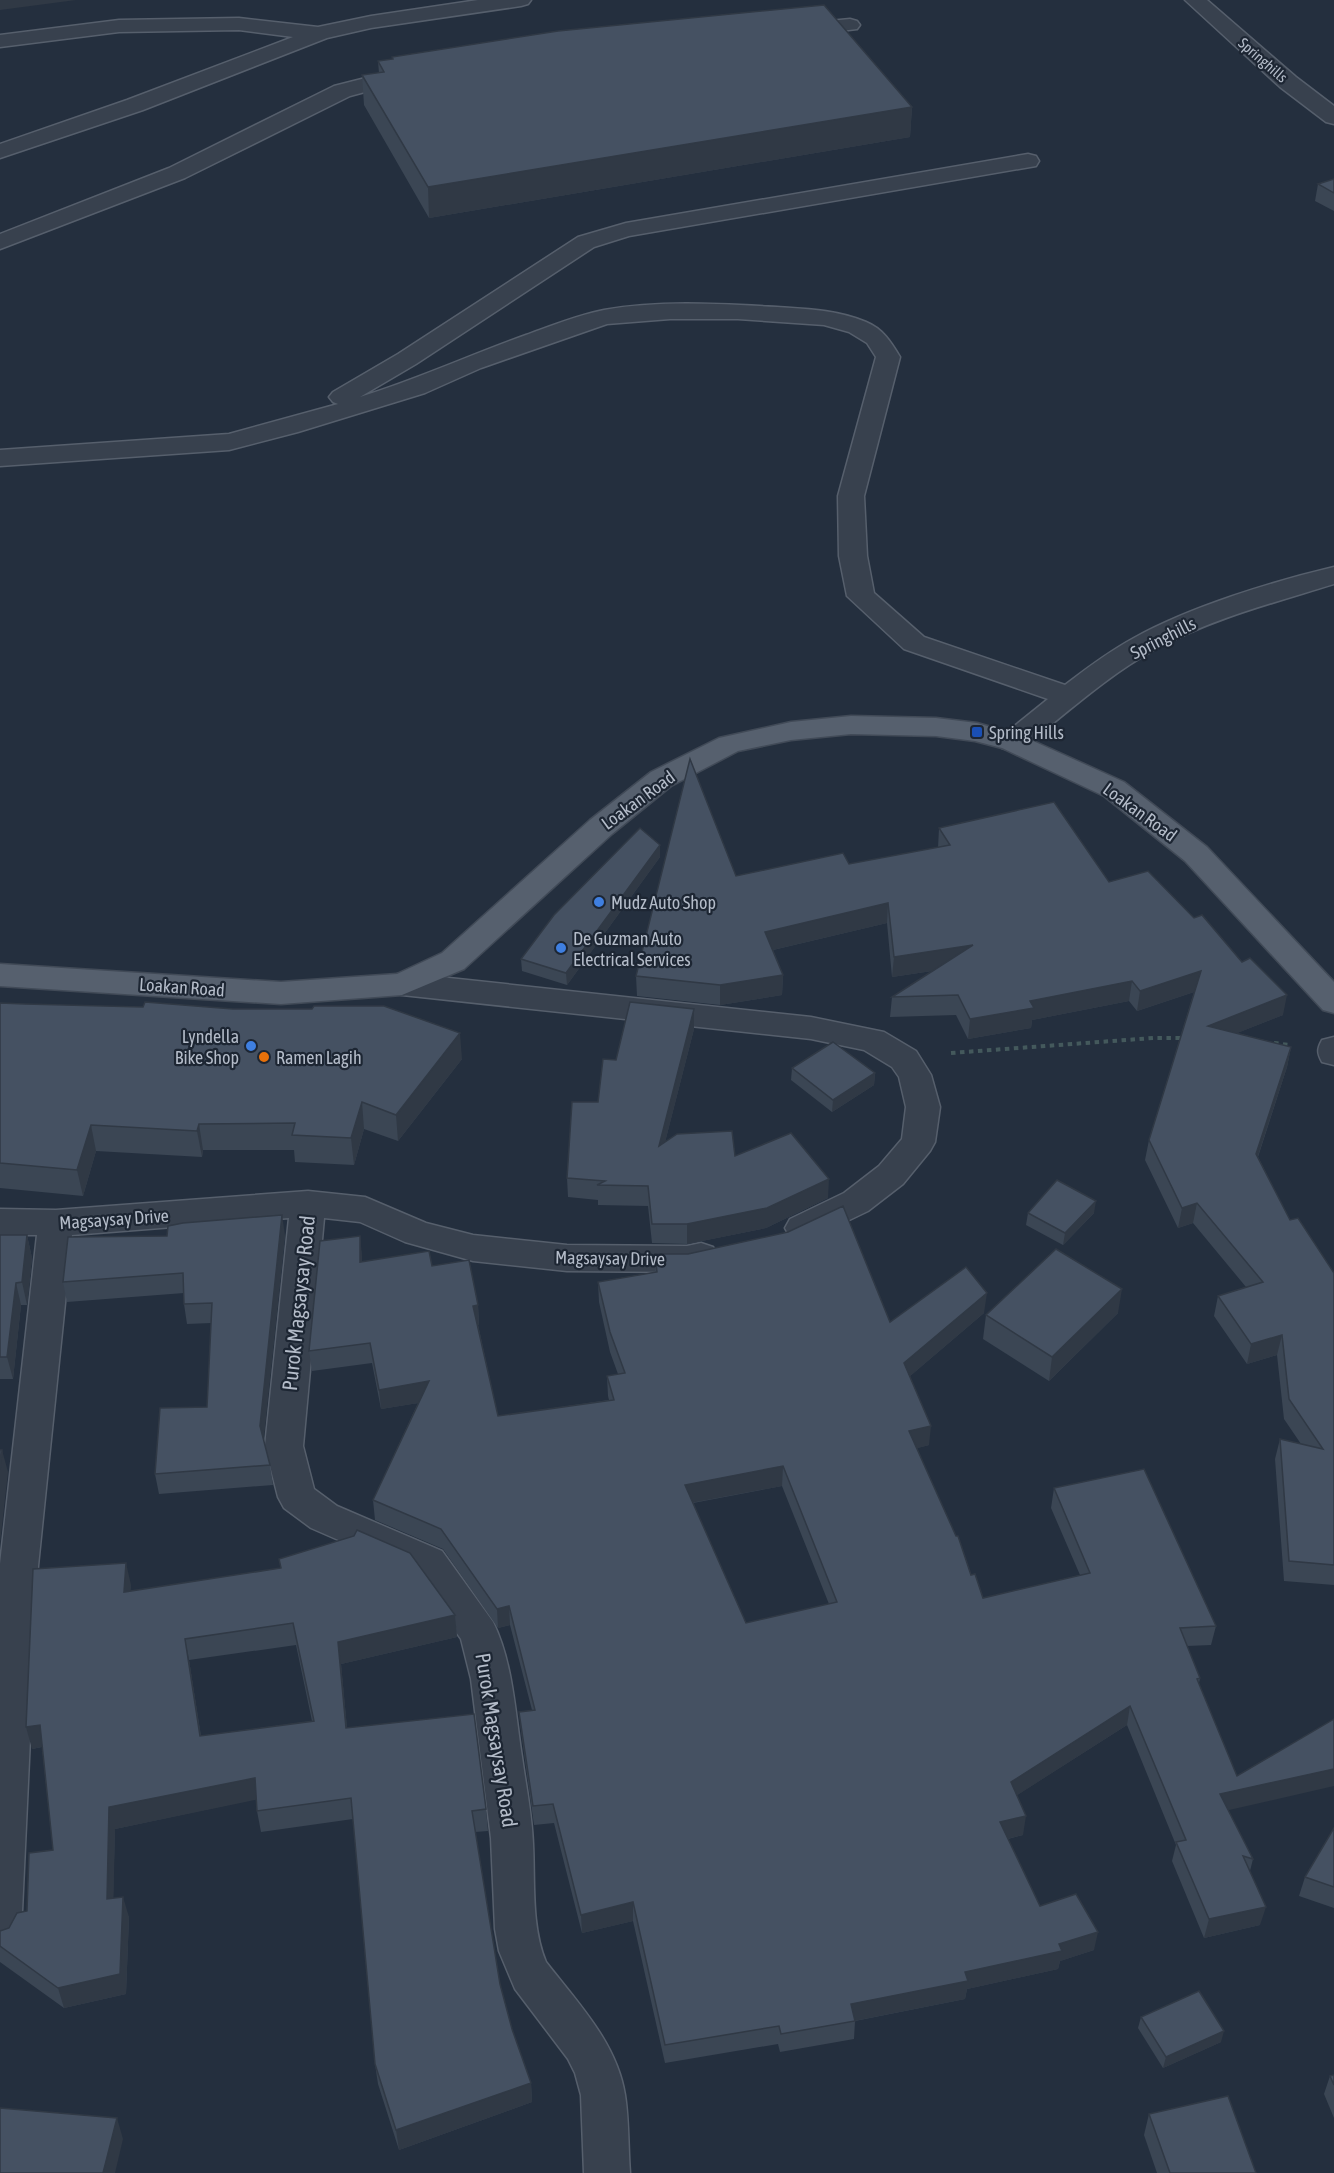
<svg xmlns="http://www.w3.org/2000/svg" width="1334" height="2173" font-family="'Asap Condensed',sans-serif">
<style>
.lines{fill:none;stroke-linecap:round;stroke-linejoin:round}
.minor-casing{stroke:#565f6c;stroke-width:3}
.major-casing{stroke:#414a57;stroke-width:3}
.path{stroke:#44595c;stroke-width:4;stroke-dasharray:4.5 4.5;stroke-linecap:butt}
.minor{fill:#38414e;fill-rule:evenodd}
.major{fill:#56606e;fill-rule:evenodd}
.wall{fill:#3b4654;fill-rule:evenodd}
.shaded-wall{fill:#303945}
.building{fill:#455162;stroke:#303945;stroke-width:1.5;fill-rule:evenodd}
.transit-dot{fill:#1a4fb4;stroke:#1d2633;stroke-width:2}
.shop-dot{fill:#3f7fe0;stroke:#1d2633;stroke-width:2}
.food-dot{fill:#e8710a;stroke:#1d2633;stroke-width:2}
.labels{text-anchor:middle;dominant-baseline:central;stroke-width:4.5;stroke-linejoin:round;paint-order:stroke}
.far-street-label{font-size:15px;fill:#b4bcc9;stroke:#1d2633}
.street-label{font-size:18px;fill:#b4bcc9;stroke:#1d2633}
.poi-label{font-size:18px;fill:#b4bcc9;stroke:#1d2633;text-anchor:start}
.near-street-label{font-size:21px;fill:#b4bcc9;stroke:#1d2633}
</style>
<rect width="100%" height="100%" fill="#242f3e"/>
<g class="lines">
<!-- minor casing -->
<g class="minor-casing">
<g id="minor">
<polygon points="478,0 531,0 528,4 521,6 371,28 327,38 143,110 0,158 0,144 127,100 293,37 239,30 119,32 0,47 0,35 119,20 239,18 318,27 371,16"/>
<polygon points="1185,0 1207,0 1296,77 1334,106 1334,124 1326,122 1280,87"/>
<polygon points="850,19 857,21 860,25 857,29 799,36 792,34 788,30 792,26 799,24"/>
<polygon points="405,68 413,69 416,74 413,79 350,96 185,178 0,249 0,234 169,168 334,86"/>
<path d="M1028 154 1036 156 1039 161 1036 166 629 236 594 247 416 364 360 397C416 380 470 355 526 335 551 326 578 315 604 310 660 300 721 304 777 307 807 309 838 310 866 322 883 329 891 342 900 357L864 496 867 556 874 593 924 637 1065 685C1087 668 1110 651 1134 638 1190 607 1271 582 1334 567V584C1273 603 1210 619 1154 650 1105 677 1065 715 1022 748L1012 751 1002 748 997 742 1002 736 1048 699 904 649 847 596 839 556 838 496 876 357 867 343 849 332 824 325 738 319H670L607 324 481 368 425 393 298 432 229 450 0 466V450L229 434 338 404 333 402 329 397 333 392 398 354 578 237 626 223Z"/>
<polygon points="402,973 811,1017 884,1032 916,1051 931,1075 940,1107 935,1142 930,1151 903,1184 868,1211 814,1237 802,1241 790,1237 785,1228 790,1219 844,1193 879,1166 902,1139 906,1107 899,1077 892,1067 864,1050 811,1039 402,995 391,992 386,984 391,976"/>
<path d="M1334 1037V1065L1322 1062C1317 1053 1317 1049 1322 1040Z"/>
<path d="M308 1191 365 1197 426 1223 473 1235 567 1245 687 1246 701 1243 713 1247 718 1256 713 1265 687 1272 567 1271 473 1261 405 1242 360 1222 324 1218 303 1446 314 1489 337 1506 442 1551 493 1622C513 1663 515 1712 522 1757 526 1786 532 1815 533 1844 535 1882 531 1926 546 1962 577 2002 617 2043 625 2095 629 2120 628 2147 630 2173H584L581 2095 575 2073 568 2059 515 1989 499 1951 495 1929 491 1838 471 1679 461 1639 414 1573 311 1528 284 1508 278 1497 265 1446 289 1218 72 1235 38 1566 21 1933 15 1947 0 1952V1564L37 1235H0V1209L56 1210Z"/>
</g>
</g>
<!-- major casing -->
<g class="major-casing">
<polygon id="major" points="851,716 936,718 977,723 1022,736 1124,782 1207,847 1334,982 1334,1013 1323,1010 1185,861 1104,796 1002,748 975,741 936,736 851,734 791,740 738,751 671,786 612,834 464,969 402,995 281,1004 0,986 0,964 281,982 397,974 442,953 590,820 651,772 719,738 791,722"/>
</g>
<!-- path -->
<g class="path">
<polyline points="1274,1043 1290,1045"/>
<polyline points="951,1053 1153,1038 1183,1038"/>
</g>
<!-- minor -->
<use href="#minor" class="minor"/>
<!-- major -->
<use href="#major" class="major"/>
</g>
<!-- wall -->
<g class="wall">
<polygon points="392,57 912,107 910,137 429,218 364,105 362,75 379,73 378,61 392,59"/>
<polygon points="1334,179 1334,211 1315,201 1318,184"/>
<polygon points="939,828 1109,882 1283,1015 1237,1033 1291,1047 1287,1067 1258,1157 1290,1220 1334,1273 1334,1585 1284,1581 1275,1459 1280,1439 1301,1444 1284,1419 1277,1355 1247,1364 1214,1316 1218,1296 1246,1287 1193,1223 1178,1228 1145,1160 1149,1140 1194,992 1137,1011 1129,1001 1032,1020 1031,1028 968,1039 956,1015 890,1017 892,997 932,971 892,977 887,923 773,950 783,975 782,995 720,1005 637,996 636,976 736,876 849,864 938,848"/>
<polygon points="660,845 660,857 567,985 522,971 521,959"/>
<polygon points="0,1003 25,1004 462,1059 398,1141 364,1129 354,1165 295,1162 294,1150 203,1150 202,1157 96,1151 83,1196 0,1188"/>
<polygon points="694,1029 665,1142 735,1156 828,1198 766,1228 687,1244 652,1243 648,1206 598,1205 598,1200 568,1197 567,1178 616,1060"/>
<polygon points="792,1068 875,1073 874,1085 832,1112 791,1080"/>
<polygon points="1028,1213 1094,1213 1063,1245 1026,1225"/>
<polygon points="0,1235 27,1235 32,1258 27,1305 21,1305 13,1379 0,1379"/>
<polygon points="285,1235 263,1441 270,1465 273,1485 159,1494 155,1474 207,1407 211,1323 187,1324 184,1304 184,1293 67,1302 63,1282"/>
<path d="M360 1236 362 1262 432 1266 478 1305 479 1325H478L498 1416 609 1400 608 1396 607 1376 618 1374 610 1352 599 1302 598 1282 655 1272V1254L890 1322 984 1313 910 1376 929 1445 917 1448 971 1575 983 1598 1080 1575 1051 1508 1054 1488 1216 1626 1211 1645 1187 1646 1200 1678 1199 1683 1228 1810 1253 1859 1250 1871 1260 1925 1204 1938 1172 1861 1176 1845 1127 1725 1017 1795 1023 1835 1008 1839 1040 1906 1094 1950 1060 1961 1058 1969 967 1989 965 1999 855 2021 854 2039 780 2052 778 2044 665 2063 633 1921 582 1933 554 1823 534 1825 521 1731 519 1712 532 1710 510 1625 498 1628 443 1549 375 1520 373 1500 418 1403 381 1409 372 1363 312 1371 309 1351ZM782 1486 829 1604 746 1623 693 1503Z"/>
<polygon points="1118,1313 1049,1381 983,1339 986,1315"/>
<path d="M131 1585 130 1591 455 1615 457 1637 341 1664 347 1728 486 1809 488 1831 475 1832 500 1984 512 2029 531 2083 532 2102 399 2150 378 2084 375 2064 353 1819 261 1832 257 1811 256 1799 115 1829 113 1898 129 1917 126 1994 64 2008 0 1962V1931L9 1928 27 1911 53 1850 42 1747 32 1749ZM296 1645 312 1721 201 1736 189 1660Z"/>
<polygon points="1334,1828 1334,1908 1299,1896 1305,1877"/>
<polygon points="1141,2017 1221,2042 1163,2068 1138,2028"/>
<polygon points="1334,2075 1334,2118 1324,2094 1330,2076"/>
<polygon points="1149,2114 1256,2173 1157,2173 1144,2135"/>
</g>
<!-- shaded-wall -->
<g class="shaded-wall">
<polygon points="0,0 76,0 0,10"/>
<polygon points="912,107 910,137 429,218 428,187"/>
<polygon points="660,845 660,857 567,985 566,973"/>
<polygon points="888,903 887,923 764,952 765,932"/>
<polygon points="973,945 971,965 892,977 894,957"/>
<polygon points="1201,971 1197,991 1137,1011 1140,991"/>
<polygon points="783,975 782,995 720,1005 720,985"/>
<polygon points="1132,981 1129,1001 1032,1020 1031,1028 968,1039 970,1019 1030,1001"/>
<polygon points="1287,995 1283,1015 1205,1046 1208,1026"/>
<polygon points="694,1009 694,1029 659,1166 659,1146"/>
<polygon points="460,1033 462,1059 398,1141 396,1115"/>
<polygon points="1291,1047 1287,1067 1252,1174 1256,1154"/>
<polygon points="875,1073 874,1085 832,1112 833,1100"/>
<polygon points="362,1102 364,1129 354,1165 351,1138"/>
<polygon points="199,1124 203,1150 202,1157 197,1131"/>
<polygon points="91,1125 96,1151 83,1196 77,1170"/>
<polygon points="829,1179 828,1198 766,1228 687,1244 687,1224"/>
<polygon points="1096,1201 1094,1213 1063,1245 1065,1233"/>
<polygon points="1197,1203 1193,1223 1178,1228 1182,1208"/>
<polygon points="282,1215 285,1235 263,1446 260,1426"/>
<polygon points="27,1235 32,1258 27,1305 22,1282"/>
<polygon points="360,1236 362,1256 362,1282 360,1262"/>
<polygon points="16,1283 21,1305 13,1379 7,1357"/>
<polygon points="1122,1289 1118,1313 1049,1381 1052,1357"/>
<polygon points="987,1293 984,1313 902,1383 904,1363"/>
<polygon points="478,1305 479,1325 475,1326 473,1306"/>
<polygon points="1282,1335 1277,1355 1247,1364 1251,1344"/>
<polygon points="429,1381 431,1401 381,1409 379,1390"/>
<polygon points="931,1426 929,1445 907,1451 909,1431"/>
<polygon points="2,1450 8,1472 0,1544 0,1470"/>
<polygon points="783,1466 782,1486 685,1504 685,1485"/>
<polygon points="126,1563 131,1585 129,1614 124,1592"/>
<polygon points="509,1606 510,1625 498,1628 497,1609"/>
<polygon points="455,1615 457,1637 341,1664 349,1750 346,1728 338,1642"/>
<polygon points="185,1639 189,1660 204,1758 200,1736"/>
<polygon points="1130,1706 1127,1725 1008,1801 1011,1782"/>
<polygon points="40,1725 46,1746 32,1749 26,1727"/>
<polygon points="1334,1769 1334,1786 1216,1813 1220,1794"/>
<polygon points="255,1778 259,1799 115,1829 113,1920 107,1899 109,1807"/>
<polygon points="1026,1816 1023,1835 997,1841 1000,1822"/>
<polygon points="123,1897 129,1917 126,1994 64,2008 58,1988"/>
<polygon points="633,1902 633,1921 582,1933 581,1915"/>
<polygon points="1266,1907 1260,1925 1204,1938 1209,1919"/>
<polygon points="1098,1932 1094,1950 1060,1961 1058,1969 967,1989 965,1999 849,2022 851,2004 965,1972"/>
<polygon points="1224,2031 1221,2042 1163,2068 1166,2057"/>
<polygon points="531,2083 532,2102 399,2150 396,2130"/>
<polygon points="117,2118 123,2139 115,2173 103,2173"/>
</g>
<!-- building -->
<g class="building">
<polygon points="824,5 912,107 428,187 362,75 384,72 378,61 393,59 392,57 558,31"/>
<polygon points="1334,179 1334,193 1318,184"/>
<polygon points="690,759 736,876 843,853 849,864 950,845 939,828 1054,802 1109,882 1148,871 1194,918 1202,915 1242,962 1250,958 1287,995 1208,1026 1291,1047 1256,1154 1290,1220 1298,1218 1334,1273 1334,1565 1289,1561 1280,1439 1323,1449 1289,1399 1282,1335 1251,1344 1218,1296 1263,1282 1197,1203 1182,1208 1149,1140 1201,971 1140,991 1132,981 1030,1001 1034,1008 970,1019 958,995 892,997 973,945 894,957 888,903 765,932 783,975 720,985 636,976"/>
<polygon points="640,828 660,845 566,973 521,959 554,915"/>
<polygon points="145,1002 233,1009 312,1009 314,1006 384,1006 460,1033 396,1115 362,1102 351,1138 292,1135 295,1123 199,1124 197,1131 91,1125 77,1170 0,1163 0,1003 25,1004 143,1007"/>
<polygon points="630,1002 694,1009 659,1146 677,1134 732,1131 735,1156 791,1133 829,1179 767,1208 687,1224 652,1224 648,1186 597,1185 605,1181 567,1178 572,1102 598,1102 603,1059 616,1060"/>
<polygon points="833,1042 875,1073 833,1100 792,1068"/>
<polygon points="1057,1180 1096,1201 1065,1233 1028,1213"/>
<path d="M843 1206 890 1322 966 1267 987 1293 904 1363 931 1426 909 1431 956 1536H958L971 1575 975 1574 983 1598 1090 1573 1054 1488 1144 1469 1216 1626 1180 1628 1200 1678 1197 1679 1237 1776 1334 1719V1769L1220 1794 1253 1859 1243 1856 1266 1907 1209 1919 1176 1842 1186 1840 1130 1706 1011 1782 1026 1816 1000 1822 1040 1906 1076 1894 1098 1932 1059 1944 1062 1951 965 1972 968 1981 851 2004 855 2021 781 2034 779 2026 665 2045 633 1902 581 1915 553 1804 533 1806 519 1712 535 1710 509 1606 497 1609 441 1529 373 1500 429 1381 379 1390 370 1343 309 1351 320 1241 360 1236V1262L429 1251 432 1266 469 1260 478 1305 473 1306 498 1416 614 1400 607 1376 625 1373 610 1332 598 1282 657 1272 655 1254H688L788 1232ZM783 1466 837 1602 746 1623 685 1485Z"/>
<polygon points="282,1215 260,1426 270,1465 155,1474 160,1408 207,1407 212,1303 184,1304 183,1273 63,1282 68,1237 167,1236 168,1226 183,1223"/>
<polygon points="0,1235 27,1235 22,1282 16,1283 7,1357 0,1357"/>
<polygon points="1056,1249 1122,1289 1052,1357 986,1315"/>
<polygon points="0,1450 2,1450 0,1470"/>
<path d="M357 1530 410 1553 455 1615 338 1642 346 1728 474 1714 486 1809 472 1811 500 1984 512 2029 531 2083 396 2130 375 2064 351 1798 257 1811 255 1778 109 1807 107 1899 123 1897 120 1974 58 1988 0 1946V1931L9 1928 17 1913 27 1911 29 1853 53 1850 40 1725 26 1727 33 1569 126 1563 124 1592 281 1568 279 1559 354 1536ZM293 1623 314 1721 200 1736 185 1639Z"/>
<polygon points="1334,1828 1334,1887 1305,1877"/>
<polygon points="1199,1991 1224,2031 1166,2057 1141,2017"/>
<polygon points="1334,2075 1334,2085 1330,2076"/>
<polygon points="1228,2096 1256,2173 1170,2173 1149,2114"/>
<polygon points="0,2108 117,2118 103,2173 0,2173"/>
</g>
<!-- markers -->
<rect class="transit-dot" x="971" y="726" width="12" height="12" rx="3"/>
<g class="shop-dot">
<circle cx="599" cy="902" r="6"/>
<circle cx="561" cy="948" r="6"/>
<circle cx="251" cy="1046" r="6"/>
</g>
<circle class="food-dot" cx="264" cy="1057" r="6"/>
<g class="labels">
<!-- far-street labels -->
<g class="far-street-label">
<text transform="translate(1263 60) rotate(41)">Springhills</text>
</g>
<!-- street labels -->
<g class="street-label">
<text transform="translate(1163 638) rotate(-27)">Springhills</text>
<text transform="translate(638 800) rotate(-36)">Loakan Road</text>
<text transform="translate(1140 812) rotate(36)">Loakan Road</text>
<text transform="translate(182 987) rotate(4)">Loakan Road</text>
<text transform="translate(114 1219) rotate(-4)">Magsaysay Drive</text>
<text transform="translate(610 1258) rotate(1)">Magsaysay Drive</text>
</g>
<!-- poi labels -->
<g class="poi-label">
<text x="989" y="732">Spring Hills</text>
<text x="611" y="902">Mudz Auto Shop</text>
<text x="573" y="938">De Guzman Auto<tspan x="573" dy="21">Electrical Services</tspan></text>
<text x="239" y="1036" text-anchor="end">Lyndella<tspan x="239" dy="21">Bike Shop</tspan></text>
<text x="276" y="1057">Ramen Lagih</text>
</g>
<!-- near-street labels -->
<g class="near-street-label">
<text transform="translate(298 1303) rotate(-84)">Purok Magsaysay Road</text>
<text transform="translate(497 1740) rotate(81)">Purok Magsaysay Road</text>
</g>
</g>
</svg>
